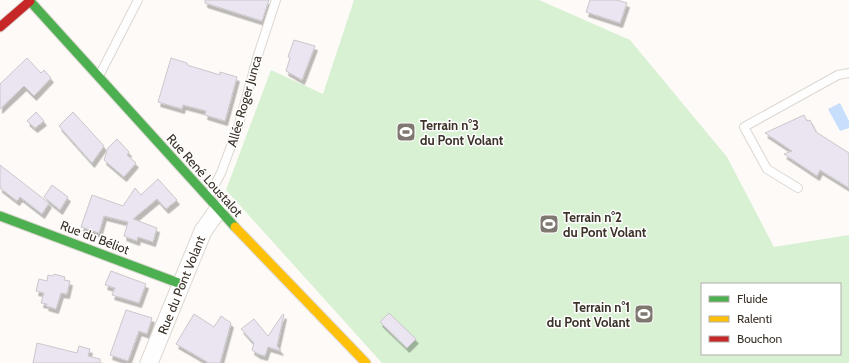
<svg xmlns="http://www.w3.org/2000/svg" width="849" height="363" font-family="Cabin,sans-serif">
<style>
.green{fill:#d8f1d3;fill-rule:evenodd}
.water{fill:#c7dffd}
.building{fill:#eae5f0;stroke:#cac7cc;filter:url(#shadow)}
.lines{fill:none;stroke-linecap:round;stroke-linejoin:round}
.lane-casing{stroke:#dcd7d1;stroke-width:10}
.street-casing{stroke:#dcd7d1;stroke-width:19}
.fast-casing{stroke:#dcd7d1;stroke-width:11}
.slow-casing{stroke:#dcd7d1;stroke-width:11}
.jam-casing{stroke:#dcd7d1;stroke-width:11}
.lane{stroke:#fffefe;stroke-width:8}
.street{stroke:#fffefe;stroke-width:17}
.fast{stroke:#4caf50;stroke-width:9}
.slow{stroke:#ffc107;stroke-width:9}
.jam{stroke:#c62828;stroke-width:9}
.labels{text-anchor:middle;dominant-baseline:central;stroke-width:3;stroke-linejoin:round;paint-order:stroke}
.street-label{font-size:13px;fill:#3b3228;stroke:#fff}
.poi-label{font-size:13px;font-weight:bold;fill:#3b3228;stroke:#fff;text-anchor:start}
</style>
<defs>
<filter id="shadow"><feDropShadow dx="2.5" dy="4.5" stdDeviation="0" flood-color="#0004"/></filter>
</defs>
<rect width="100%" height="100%" fill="#fdfaf7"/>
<!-- green -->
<path class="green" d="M354 0H539L630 40 727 157 774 247 849 235V363H382L226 190 271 70 323 94ZM702 284H840V354H702Z"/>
<!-- water -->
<polygon class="water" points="840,103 849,121 849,128 840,131 828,109"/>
<!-- building -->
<g class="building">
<polygon points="205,0 269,0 262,21 205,3"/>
<polygon points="590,0 617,0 627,3 620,23 586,12"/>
<polygon points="294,40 315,46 302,80 286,71 290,58 288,57"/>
<polygon points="27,58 41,73 44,70 51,78 34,96 24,86 0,109 0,84"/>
<polygon points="171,58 187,63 187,65 220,75 220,72 237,77 225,121 205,115 206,111 183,105 182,109 158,102"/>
<polygon points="36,112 44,121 35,128 27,121"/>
<polygon points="73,112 104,146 92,163 59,126"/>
<polygon points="804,115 807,121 810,120 816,132 849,153 849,188 820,170 817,176 784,154 792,151 765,133"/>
<polygon points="117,139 129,152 127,155 136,163 124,177 104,160 108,148"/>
<polygon points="0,165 49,203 42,214 20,197 17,201 0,188"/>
<polygon points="158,179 177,200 166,209 157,199 133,219 157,228 153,242 138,237 137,241 124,236 128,222 104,216 99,233 81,227 92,195 123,206 135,188 141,195"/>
<polygon points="52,185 68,197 60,210 44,197"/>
<polygon points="111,271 146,284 139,303 112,295 115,288 105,285"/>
<polygon points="54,274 65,277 64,280 70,281 67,294 61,293 56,309 46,306 47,304 41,303 44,293 36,291 39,279 47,281 48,275 53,276"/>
<polygon points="126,310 152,318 147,334 139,331 128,361 110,355"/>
<polygon points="389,313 416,339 407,348 380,322"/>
<polygon points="194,314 214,327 221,316 231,323 220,363 209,363 176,344"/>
<polygon points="283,314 284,315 277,346 281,351 268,347 265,356 258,354 252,350 254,343 241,329 254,319 268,336"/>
<polygon points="37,343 77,353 79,346 90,349 88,356 100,359 100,363 33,363"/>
</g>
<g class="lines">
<!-- lane casing -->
<g class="lane-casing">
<g id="lane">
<polyline points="99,76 138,0"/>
<polyline points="798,188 767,169 744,127 838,75 849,73"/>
<polyline points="208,197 221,173 238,127 258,55 276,0"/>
</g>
</g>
<!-- street casing -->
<g class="street-casing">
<polyline id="street" points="149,363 203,231 218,210"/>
</g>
<!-- fast casing -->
<g class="fast-casing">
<g id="fast">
<polyline points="29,0 235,227"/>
<polyline points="0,216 181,284"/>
</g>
</g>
<!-- slow casing -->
<g class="slow-casing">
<polyline id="slow" points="235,227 366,363"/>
</g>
<!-- jam casing -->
<g class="jam-casing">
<polyline id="jam" points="0,27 30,1"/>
</g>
<!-- lane -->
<use href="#lane" class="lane"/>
<!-- street -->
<use href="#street" class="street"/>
<!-- fast -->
<use href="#fast" class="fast"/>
<!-- slow -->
<use href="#slow" class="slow"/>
<!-- jam -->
<use href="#jam" class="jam"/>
</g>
<!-- icons -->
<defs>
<g id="stadium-square" transform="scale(1)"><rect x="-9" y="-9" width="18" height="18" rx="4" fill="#7f7870" stroke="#fff"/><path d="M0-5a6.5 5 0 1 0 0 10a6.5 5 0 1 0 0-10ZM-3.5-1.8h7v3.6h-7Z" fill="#fff"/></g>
</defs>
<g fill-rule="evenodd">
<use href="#stadium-square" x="406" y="132"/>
<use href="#stadium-square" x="549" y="224"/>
<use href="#stadium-square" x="644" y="314"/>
</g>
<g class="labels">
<!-- street labels -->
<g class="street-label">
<text transform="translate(244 101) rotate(-74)">Allée Roger Junca</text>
<text transform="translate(205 175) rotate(48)">Rue René Loustalot</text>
<text transform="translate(95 237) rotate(21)">Rue du Béliot</text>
<text transform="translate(181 285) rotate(-68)">Rue du Pont Volant</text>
</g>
<!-- poi labels -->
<g class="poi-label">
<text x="420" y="125">Terrain n°3<tspan x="420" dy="15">du Pont Volant</tspan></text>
<text x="563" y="217">Terrain n°2<tspan x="563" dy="15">du Pont Volant</tspan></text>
<text x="630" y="307" text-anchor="end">Terrain n°1<tspan x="630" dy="15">du Pont Volant</tspan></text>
</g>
</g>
<!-- legend -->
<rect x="701" y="283" width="140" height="72" fill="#ffffff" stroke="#b1ada9"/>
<rect x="709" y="296" width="20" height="6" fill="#4caf50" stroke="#b1ada9"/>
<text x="737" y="303" font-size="12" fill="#3b3228">Fluide</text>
<rect x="709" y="316" width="20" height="6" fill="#ffc107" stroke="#b1ada9"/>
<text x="737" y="323" font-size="12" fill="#3b3228">Ralenti</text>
<rect x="709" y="336" width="20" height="6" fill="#c62828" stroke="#b1ada9"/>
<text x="737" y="343" font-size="12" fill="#3b3228">Bouchon</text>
</svg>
